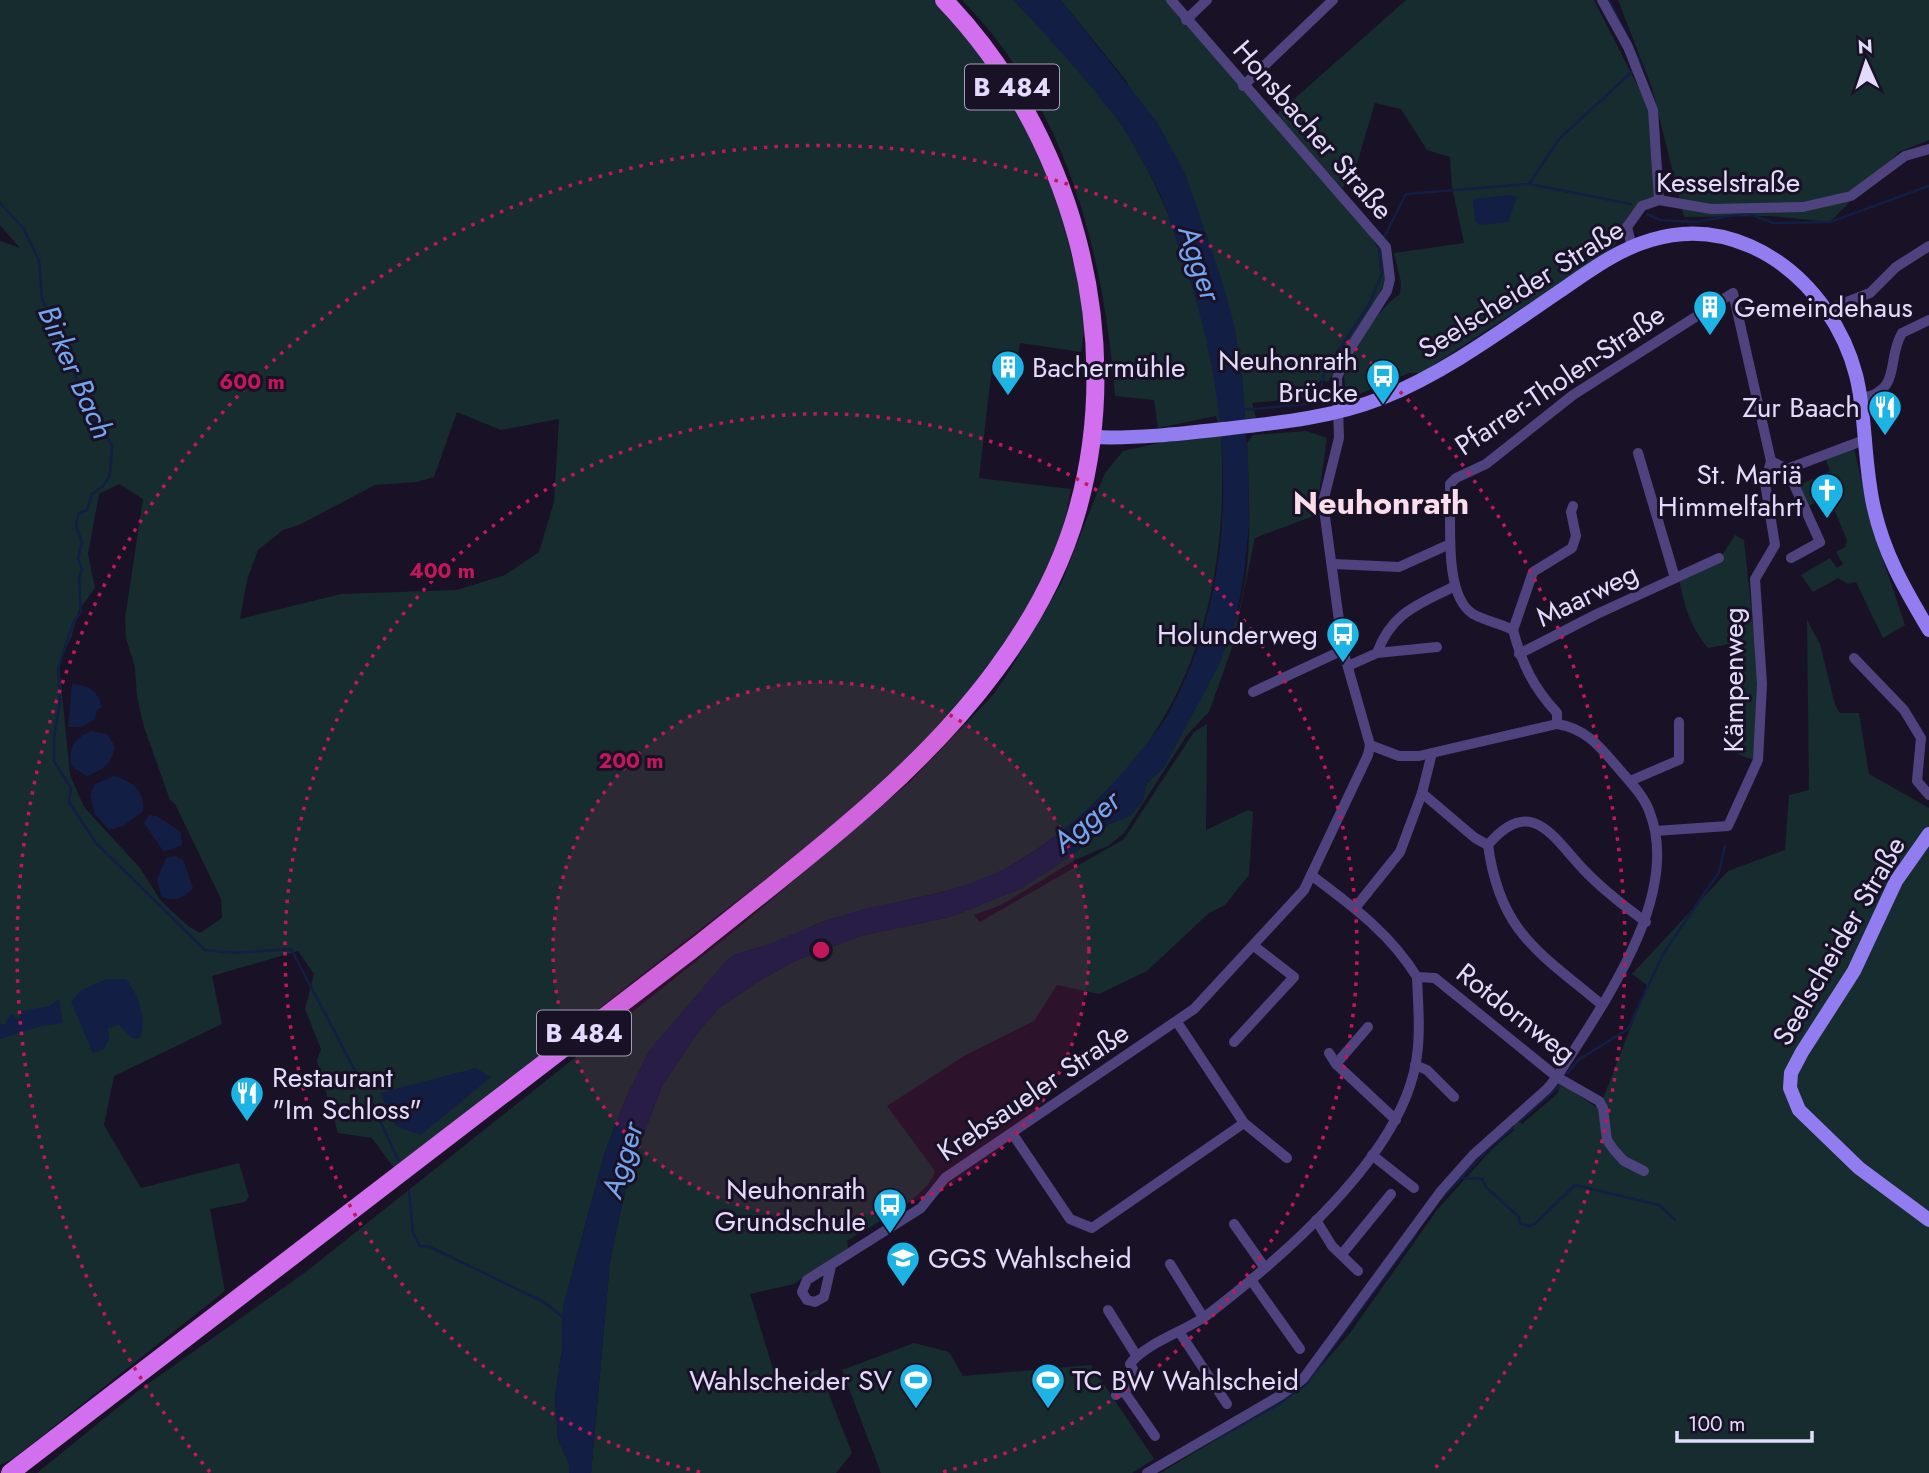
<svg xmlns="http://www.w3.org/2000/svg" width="1929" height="1473" font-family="Jost,sans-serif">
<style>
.green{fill:#162c2f;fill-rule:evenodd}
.water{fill:#131e44}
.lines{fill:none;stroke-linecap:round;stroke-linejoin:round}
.stream{stroke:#131e44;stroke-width:2.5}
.street{stroke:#4e437f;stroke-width:10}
.secondary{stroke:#917df0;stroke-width:14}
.primary{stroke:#d16fee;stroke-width:18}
.ring{fill:none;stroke:#c2185b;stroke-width:3.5;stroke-dasharray:3.5 7}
.labels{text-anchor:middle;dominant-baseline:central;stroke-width:6;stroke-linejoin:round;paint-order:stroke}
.shield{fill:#191226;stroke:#a69fbb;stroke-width:2}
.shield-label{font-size:26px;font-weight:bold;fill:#e3dbfb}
.street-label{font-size:28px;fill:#e3dbfb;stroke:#191226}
.poi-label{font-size:28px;fill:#e3dbfb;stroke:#191226;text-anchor:end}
.water-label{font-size:30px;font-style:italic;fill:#75a5ef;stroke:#191226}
.quarter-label{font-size:32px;font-weight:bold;fill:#fbddec;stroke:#191226}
.centre{fill:#c2185b;stroke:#191226;stroke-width:3.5}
.ring-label{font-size:21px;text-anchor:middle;font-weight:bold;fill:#c2185b;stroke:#191226;stroke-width:6;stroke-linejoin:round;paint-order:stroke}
</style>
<rect width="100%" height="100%" fill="#191226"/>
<!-- green -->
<g class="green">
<path d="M0 0H934L957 23 1017 108 1057 196 1081 295 1085 325 1081 352 1020 343 1017 363 993 359 979 478 1071 489C1042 680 824 833 681 944 596 1011 512 1077 427 1143L394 1168 372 1138 338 1133 317 1061 321 1049 305 1009 314 974 298 951 212 976 222 1024 114 1076 104 1125 141 1188 239 1163 249 1197 245 1202 210 1209 225 1291 14 1458 0 1465V241L20 248 0 225ZM457 412 501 430 559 419 554 502 539 552 505 575 457 590 341 594 240 619 247 580 258 550 283 530 301 524 375 485 417 482 434 477ZM119 484 143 499 125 619 126 638 135 667 137 697 144 727 170 800 175 804 221 899 222 918 200 933 188 926 161 901 140 868 84 807 70 775 59 663 71 638 79 610 95 588 88 554 99 494Z"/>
<path d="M962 0H1014C1049 39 1090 77 1119 121 1171 199 1216 329 1221 422L1218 423 1216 416 1158 428 1154 400 1115 396C1104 252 1066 106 962 0Z"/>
<polygon points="1061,0 1166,0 1372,237 1377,247 1384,249 1386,277 1375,304 1328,382 1321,380 1304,398 1252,403 1256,418 1245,419 1242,376 1127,82"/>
<path d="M1406 0H1594L1650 110 1656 197C1615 212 1632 233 1608 252L1421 373H1409L1355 396 1348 394C1346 388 1344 383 1344 378 1347 354 1380 306 1400 294L1401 282 1394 253 1464 243 1452 187 1450 157 1427 150 1401 109 1375 103 1352 180 1342 188 1276 115Z"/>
<polygon points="1618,0 1929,0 1929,140 1899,152 1830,222 1771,216 1684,217 1652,88"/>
<path d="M1306 431 1327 438 1316 515 1255 538 1232 648 1209 712 1187 735 1124 833 1108 846 1075 860 1001 905 974 915 980 922 1124 839 1194 732 1207 724 1206 830 1248 810 1253 812 1249 875 1225 905 1209 913 1147 971 1099 994 1057 985 1034 1021 964 1056 887 1106 935 1171C930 1196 869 1227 847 1241L848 1248 794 1284 750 1294 778 1385 819 1369 852 1453 836 1473H591L610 1261 629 1172 662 1086 696 1035 718 1009 757 982 795 961 860 936 950 917 1020 889 1072 855 1109 824 1130 816 1143 800 1147 783 1164 767C1187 722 1214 676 1233 628 1255 572 1249 503 1247 443L1253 435Z"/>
<path d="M1221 436C1230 590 1191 734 1062 831 1034 852 1003 873 970 884 924 898 877 905 831 919 809 926 789 938 767 945 753 950 742 950 728 959L649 1051 625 1100 605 1152 563 1307 562 1349 555 1398 558 1439 570 1466 569 1473H37L138 1391 307 1271 744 923 910 782 993 695 1010 670 1061 584 1105 473 1123 451 1159 443Z"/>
<polygon points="1854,448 1871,524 1905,625 1883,638 1856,582 1848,584 1838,578 1813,592 1801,575 1830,558 1837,568 1843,564 1836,552 1845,547 1847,540 1829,497 1806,507 1797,486 1830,471 1825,458"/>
<path d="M1735 535 1744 540 1758 673 1754 760 1737 754 1739 736 1729 644 1708 648C1690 626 1684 606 1679 578L1719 560Z"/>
<polygon points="1807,620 1820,644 1835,705 1840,713 1859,713 1869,774 1929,808 1929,1473 1160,1473 1234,1429 1315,1373 1350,1333 1437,1210 1492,1149 1514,1130 1514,1123 1518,1120 1522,1124 1558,1093 1559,1082 1599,1109 1647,985 1632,974 1728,871 1785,850 1789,795 1809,790"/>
<polygon points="914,1343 949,1352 963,1376 1091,1365 1154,1459 1132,1473 881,1473 842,1370"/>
</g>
<!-- water -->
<g class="water">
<path d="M1014 0H1061L1157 122 1185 173 1222 280 1235 328 1242 376 1248 461 1249 526 1243 581 1234 627 1218 667 1188 723 1164 767 1147 783 1143 800 1130 816 1109 824 1072 855 1020 889 950 917 860 936 795 961 757 982 718 1009 696 1035 662 1086 629 1172 610 1261 591 1473H569L570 1466 558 1439 555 1398 562 1349 563 1307 605 1152 625 1100 649 1051 728 959C742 949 755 950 770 944 806 928 843 913 881 905 926 897 972 887 1012 865 1064 835 1106 795 1143 748 1152 736 1163 724 1170 711 1245 571 1233 399 1181 254 1174 234 1168 212 1159 192 1147 170 1132 138 1117 119 1085 77 1049 39 1014 0Z"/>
<polygon points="1511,195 1517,197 1508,222 1479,225 1475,221 1473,199"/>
<path d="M72 684C87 684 100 693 102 707L97 710 95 719 82 727H68Z"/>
<path d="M91 731 107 734 115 746C111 765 104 769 87 776L71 766C69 745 73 740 91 731Z"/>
<path d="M114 776C133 782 144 790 143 811L123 826 109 830 95 814 90 795 95 784Z"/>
<polygon points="149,815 157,816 181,832 182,845 164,852 144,823"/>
<path d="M176 856 183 860 193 888C184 898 174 903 161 896L157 879 166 858Z"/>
<path d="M107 979H126C139 995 147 1019 140 1038L133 1039 119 1025 108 1028 109 1039 104 1049 93 1053 71 1002 81 990Z"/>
<polygon points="59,999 63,1023 41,1026 0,1039 0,1024 5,1024 11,1014 19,1020 21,1011 50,1006"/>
<polygon points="476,1068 491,1077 421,1135 396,1126 380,1093"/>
</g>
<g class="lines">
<!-- stream -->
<g class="stream">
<polyline points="1609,0 1641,64"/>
<polyline points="1529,184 1631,204"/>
<polyline points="0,203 24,229 39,261 42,299 59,334 60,350 71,365 90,415 112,445 110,475 103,486 92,494 87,510 78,514 76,526 82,542 78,559 82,569 79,579 81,612 73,623 58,669 60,701 54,737 54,761 71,788 69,802 96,843 205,950 232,953 291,949 359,1078"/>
<polyline points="1647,214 1660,220 1696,222 1747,213 1773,223 1830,222 1929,186"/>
<polyline points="1384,237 1406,194 1529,184 1559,139 1633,71"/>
<polyline points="1243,410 1306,404 1319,399 1324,372 1369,305 1382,273 1379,249"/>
<polyline points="1567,1074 1578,1060 1628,1029 1663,954 1719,872 1725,846"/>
<polyline points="369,1096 398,1160"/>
<polyline points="1520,1121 1559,1086"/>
<polyline points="1461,1178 1482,1179 1486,1187 1519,1217 1520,1224 1529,1226 1535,1224 1575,1185 1659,1205 1675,1220"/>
<polyline points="409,1191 413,1233 420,1246 430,1247 544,1302 564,1318"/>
<polyline points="1441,1199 1491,1146 1513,1128"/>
<polyline points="1216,1439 1279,1404 1306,1384 1416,1234"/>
</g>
<!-- street -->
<g class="street">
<polyline points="1602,0 1628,47 1653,110 1659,200"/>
<polyline points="1186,20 1207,0"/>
<polyline points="1243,86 1333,0"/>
<polyline points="1632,247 1627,227 1642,206 1659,200 1711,209 1803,207 1851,196 1905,156 1929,149"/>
<polyline points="1826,310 1870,293 1896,267 1929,246"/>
<path d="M1863 398C1902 390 1886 360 1902 333L1929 320"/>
<polyline points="1638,453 1675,578"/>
<polyline points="1771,461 1787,469 1820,542 1791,558"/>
<polyline points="1787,469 1867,439"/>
<polyline points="1334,564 1399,567 1450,544"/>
<polyline points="1513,630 1533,572 1572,548 1576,536 1571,512 1573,506"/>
<polyline points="1377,653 1437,647"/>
<polyline points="1519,654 1597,614 1719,558"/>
<polyline points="1854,658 1904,710 1921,738 1917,781 1929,795"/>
<path d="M1348 666 1377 653C1392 612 1418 605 1455 586"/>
<polyline points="1253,692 1343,650"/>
<polyline points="1370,745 1399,756 1419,756 1557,724"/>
<polyline points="1432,753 1422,793 1475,838 1488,845"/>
<polyline points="1630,781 1679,760 1679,722"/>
<path d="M1311 875C1351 905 1390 933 1417 977L1435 978 1557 1077 1599 1101 1603 1108 1607 1140 1614 1150 1624 1161 1644 1171"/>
<polyline points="1355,908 1400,852 1422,793"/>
<path d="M1602 1005C1539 952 1500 933 1488 845 1532 793 1554 839 1584 870 1603 890 1624 906 1646 922"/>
<polyline points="1177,1022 1244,1123 1287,1158"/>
<polyline points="1234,1042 1294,977 1254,946"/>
<polyline points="1329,1053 1336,1064 1396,1120"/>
<polyline points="1336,1064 1368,1027"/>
<polyline points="1415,1065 1427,1070 1454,1097"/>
<polyline points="1012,1133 1070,1219 1092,1228 1244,1123"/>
<polyline points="1372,1155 1414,1188"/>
<polyline points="1316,1220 1332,1246 1358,1271"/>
<polyline points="1234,1224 1265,1268"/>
<polyline points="1342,1254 1391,1194"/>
<polyline points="1170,1264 1203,1317"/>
<polyline points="831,1266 824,1297 815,1302 807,1300 802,1292 807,1280 921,1208 945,1178 1194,1009 1304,890 1368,755 1370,745 1343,650 1323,502 1339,438 1337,378 1346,355 1387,291 1390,279 1386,247 1171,0"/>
<polyline points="1251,1280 1300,1349"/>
<polyline points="1108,1310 1136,1355"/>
<polyline points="1180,1333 1227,1404"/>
<polyline points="1123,1390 1155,1436"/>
<path d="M1116 1395 1139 1380 1130 1364C1144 1344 1185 1331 1206 1316 1280 1259 1400 1158 1416 1062 1421 1034 1418 1005 1417 977"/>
<path d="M1147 1473 1281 1395 1303 1379 1441 1191 1473 1155 1547 1089 1557 1077C1600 1008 1682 898 1650 813 1645 797 1630 782 1619 769 1601 748 1586 728 1557 724V713C1533 687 1522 664 1513 630 1500 623 1485 621 1473 614 1442 595 1452 515 1450 484L1456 478 1486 464 1573 395 1733 293 1771 461 1765 483 1775 545 1755 579 1762 684 1758 760 1728 826 1655 831"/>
</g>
<!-- secondary -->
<g class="secondary">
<path d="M1090 437C1135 439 1179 434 1223 429 1277 423 1331 418 1382 398 1445 373 1504 329 1560 291 1589 271 1617 250 1651 240 1720 219 1786 253 1826 310 1873 378 1858 430 1873 504 1883 552 1904 588 1929 630"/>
<polyline points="1929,834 1896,881 1854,971 1802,1052 1791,1073 1790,1088 1799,1110 1859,1168 1929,1220"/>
</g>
<!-- primary -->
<path class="primary" d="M10 1473 698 945C801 862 916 778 995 671 1031 623 1062 566 1078 508 1127 331 1070 131 944 0"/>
</g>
<!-- distance rings -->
<circle cx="821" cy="950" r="268" fill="#c2185b" fill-opacity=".12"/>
<g class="ring">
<circle cx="821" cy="950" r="268"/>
<path d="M700 1472A536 536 0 1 1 942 1472"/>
<path d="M210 1472A804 804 0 1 1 1432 1472"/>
</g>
<!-- icons -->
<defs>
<g id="building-pin" transform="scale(1.75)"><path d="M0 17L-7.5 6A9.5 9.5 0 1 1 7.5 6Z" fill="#1db4e5" stroke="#191226"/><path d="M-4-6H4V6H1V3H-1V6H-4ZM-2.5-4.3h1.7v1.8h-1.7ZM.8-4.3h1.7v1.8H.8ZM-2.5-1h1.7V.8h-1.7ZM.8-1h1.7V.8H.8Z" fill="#fff"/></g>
<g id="bus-pin" transform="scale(1.75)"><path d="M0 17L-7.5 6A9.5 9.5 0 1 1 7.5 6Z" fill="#1db4e5" stroke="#191226"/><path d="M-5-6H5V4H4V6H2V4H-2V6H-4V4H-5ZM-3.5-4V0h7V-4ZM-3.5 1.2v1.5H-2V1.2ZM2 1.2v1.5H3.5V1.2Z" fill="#fff"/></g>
<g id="restaurant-pin" transform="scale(1.75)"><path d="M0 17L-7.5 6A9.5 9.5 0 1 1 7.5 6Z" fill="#1db4e5" stroke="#191226"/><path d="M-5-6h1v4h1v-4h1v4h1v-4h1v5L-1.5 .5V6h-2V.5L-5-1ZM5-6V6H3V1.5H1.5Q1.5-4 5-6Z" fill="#fff"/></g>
<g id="church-pin" transform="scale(1.75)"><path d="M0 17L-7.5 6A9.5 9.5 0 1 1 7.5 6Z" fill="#1db4e5" stroke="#191226"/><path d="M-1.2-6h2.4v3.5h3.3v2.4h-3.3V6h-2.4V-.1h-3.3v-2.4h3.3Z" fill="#fff"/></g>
<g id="school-pin" transform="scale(1.75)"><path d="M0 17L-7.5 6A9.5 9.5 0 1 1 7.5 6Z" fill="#1db4e5" stroke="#191226"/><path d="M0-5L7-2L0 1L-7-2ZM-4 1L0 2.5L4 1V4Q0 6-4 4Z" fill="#fff"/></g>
<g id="stadium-pin" transform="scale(1.75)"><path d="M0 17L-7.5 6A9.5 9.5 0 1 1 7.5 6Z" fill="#1db4e5" stroke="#191226"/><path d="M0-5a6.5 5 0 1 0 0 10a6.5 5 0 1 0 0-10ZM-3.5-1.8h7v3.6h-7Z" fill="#fff"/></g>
</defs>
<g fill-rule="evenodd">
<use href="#building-pin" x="1710" y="307"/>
<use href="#building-pin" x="1008" y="367"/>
<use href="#bus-pin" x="1383" y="376"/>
<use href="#restaurant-pin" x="1885" y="407"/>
<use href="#church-pin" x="1827" y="490"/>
<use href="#bus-pin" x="1343" y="634"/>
<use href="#restaurant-pin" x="247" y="1093"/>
<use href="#bus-pin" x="890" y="1205"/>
<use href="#school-pin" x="903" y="1258"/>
<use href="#stadium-pin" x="916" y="1380"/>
<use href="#stadium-pin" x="1048" y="1380"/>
</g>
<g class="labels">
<!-- shield labels -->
<g class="shield">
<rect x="965" y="64.5" width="94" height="45" rx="5"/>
<rect x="537" y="1010.5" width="94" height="45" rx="5"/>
</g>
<g class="shield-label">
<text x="1012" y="87">B 484</text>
<text x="584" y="1033">B 484</text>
</g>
<!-- street labels -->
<g class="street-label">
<text transform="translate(1313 130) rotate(49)">Honsbacher Straße</text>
<text x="1728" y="182">Kesselstraße</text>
<text transform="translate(1521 289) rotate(-32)">Seelscheider Straße</text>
<text transform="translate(1560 380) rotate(-34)">Pfarrer-Tholen-Straße</text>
<text transform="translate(1587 595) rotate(-26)">Maarweg</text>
<text transform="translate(1733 680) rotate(-90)">Kämpenweg</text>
<text transform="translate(1839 941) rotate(-60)">Seelscheider Straße</text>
<text transform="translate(1516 1013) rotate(38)">Rotdornweg</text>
<text transform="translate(1033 1092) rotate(-34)">Krebsaueler Straße</text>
</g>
<!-- poi labels -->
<g class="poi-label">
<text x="1734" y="307" text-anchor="start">Gemeindehaus</text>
<text x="1358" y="360">Neuhonrath<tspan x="1358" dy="32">Brücke</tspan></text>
<text x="1032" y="367" text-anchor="start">Bachermühle</text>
<text x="1860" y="407">Zur Baach</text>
<text x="1802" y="474">St. Mariä<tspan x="1802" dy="32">Himmelfahrt</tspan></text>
<text x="1318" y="634">Holunderweg</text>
<text x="272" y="1077" text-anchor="start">Restaurant<tspan x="272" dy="32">"Im Schloss"</tspan></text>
<text x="866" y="1189">Neuhonrath<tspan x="866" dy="32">Grundschule</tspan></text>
<text x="928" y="1258" text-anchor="start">GGS Wahlscheid</text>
<text x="892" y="1380">Wahlscheider SV</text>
<text x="1072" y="1380" text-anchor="start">TC BW Wahlscheid</text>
</g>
<!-- water labels -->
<g class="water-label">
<text transform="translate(1200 263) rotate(72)">Agger</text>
<text transform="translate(76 372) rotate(66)">Birker Bach</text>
<text transform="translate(1086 821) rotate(-40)">Agger</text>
<text transform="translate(622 1160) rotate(-73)">Agger</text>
</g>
<!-- quarter labels -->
<g class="quarter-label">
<text x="1381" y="503">Neuhonrath</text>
</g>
</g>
<circle cx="821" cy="950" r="10" class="centre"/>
<g class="ring-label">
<text x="252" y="389">600 m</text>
<text x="442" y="578">400 m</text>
<text x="631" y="768">200 m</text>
</g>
<!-- north arrow -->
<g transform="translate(1866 63) rotate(357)" stroke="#191226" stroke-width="5" paint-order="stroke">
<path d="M0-5L12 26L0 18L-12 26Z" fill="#e3dbfb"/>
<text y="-10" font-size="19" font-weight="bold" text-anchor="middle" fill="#e3dbfb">N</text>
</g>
<!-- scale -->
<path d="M1677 1431v10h135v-10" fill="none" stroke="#e3dbfb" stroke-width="3.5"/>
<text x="1688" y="1431" font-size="21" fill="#e3dbfb" stroke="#191226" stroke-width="5" paint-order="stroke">100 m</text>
</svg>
